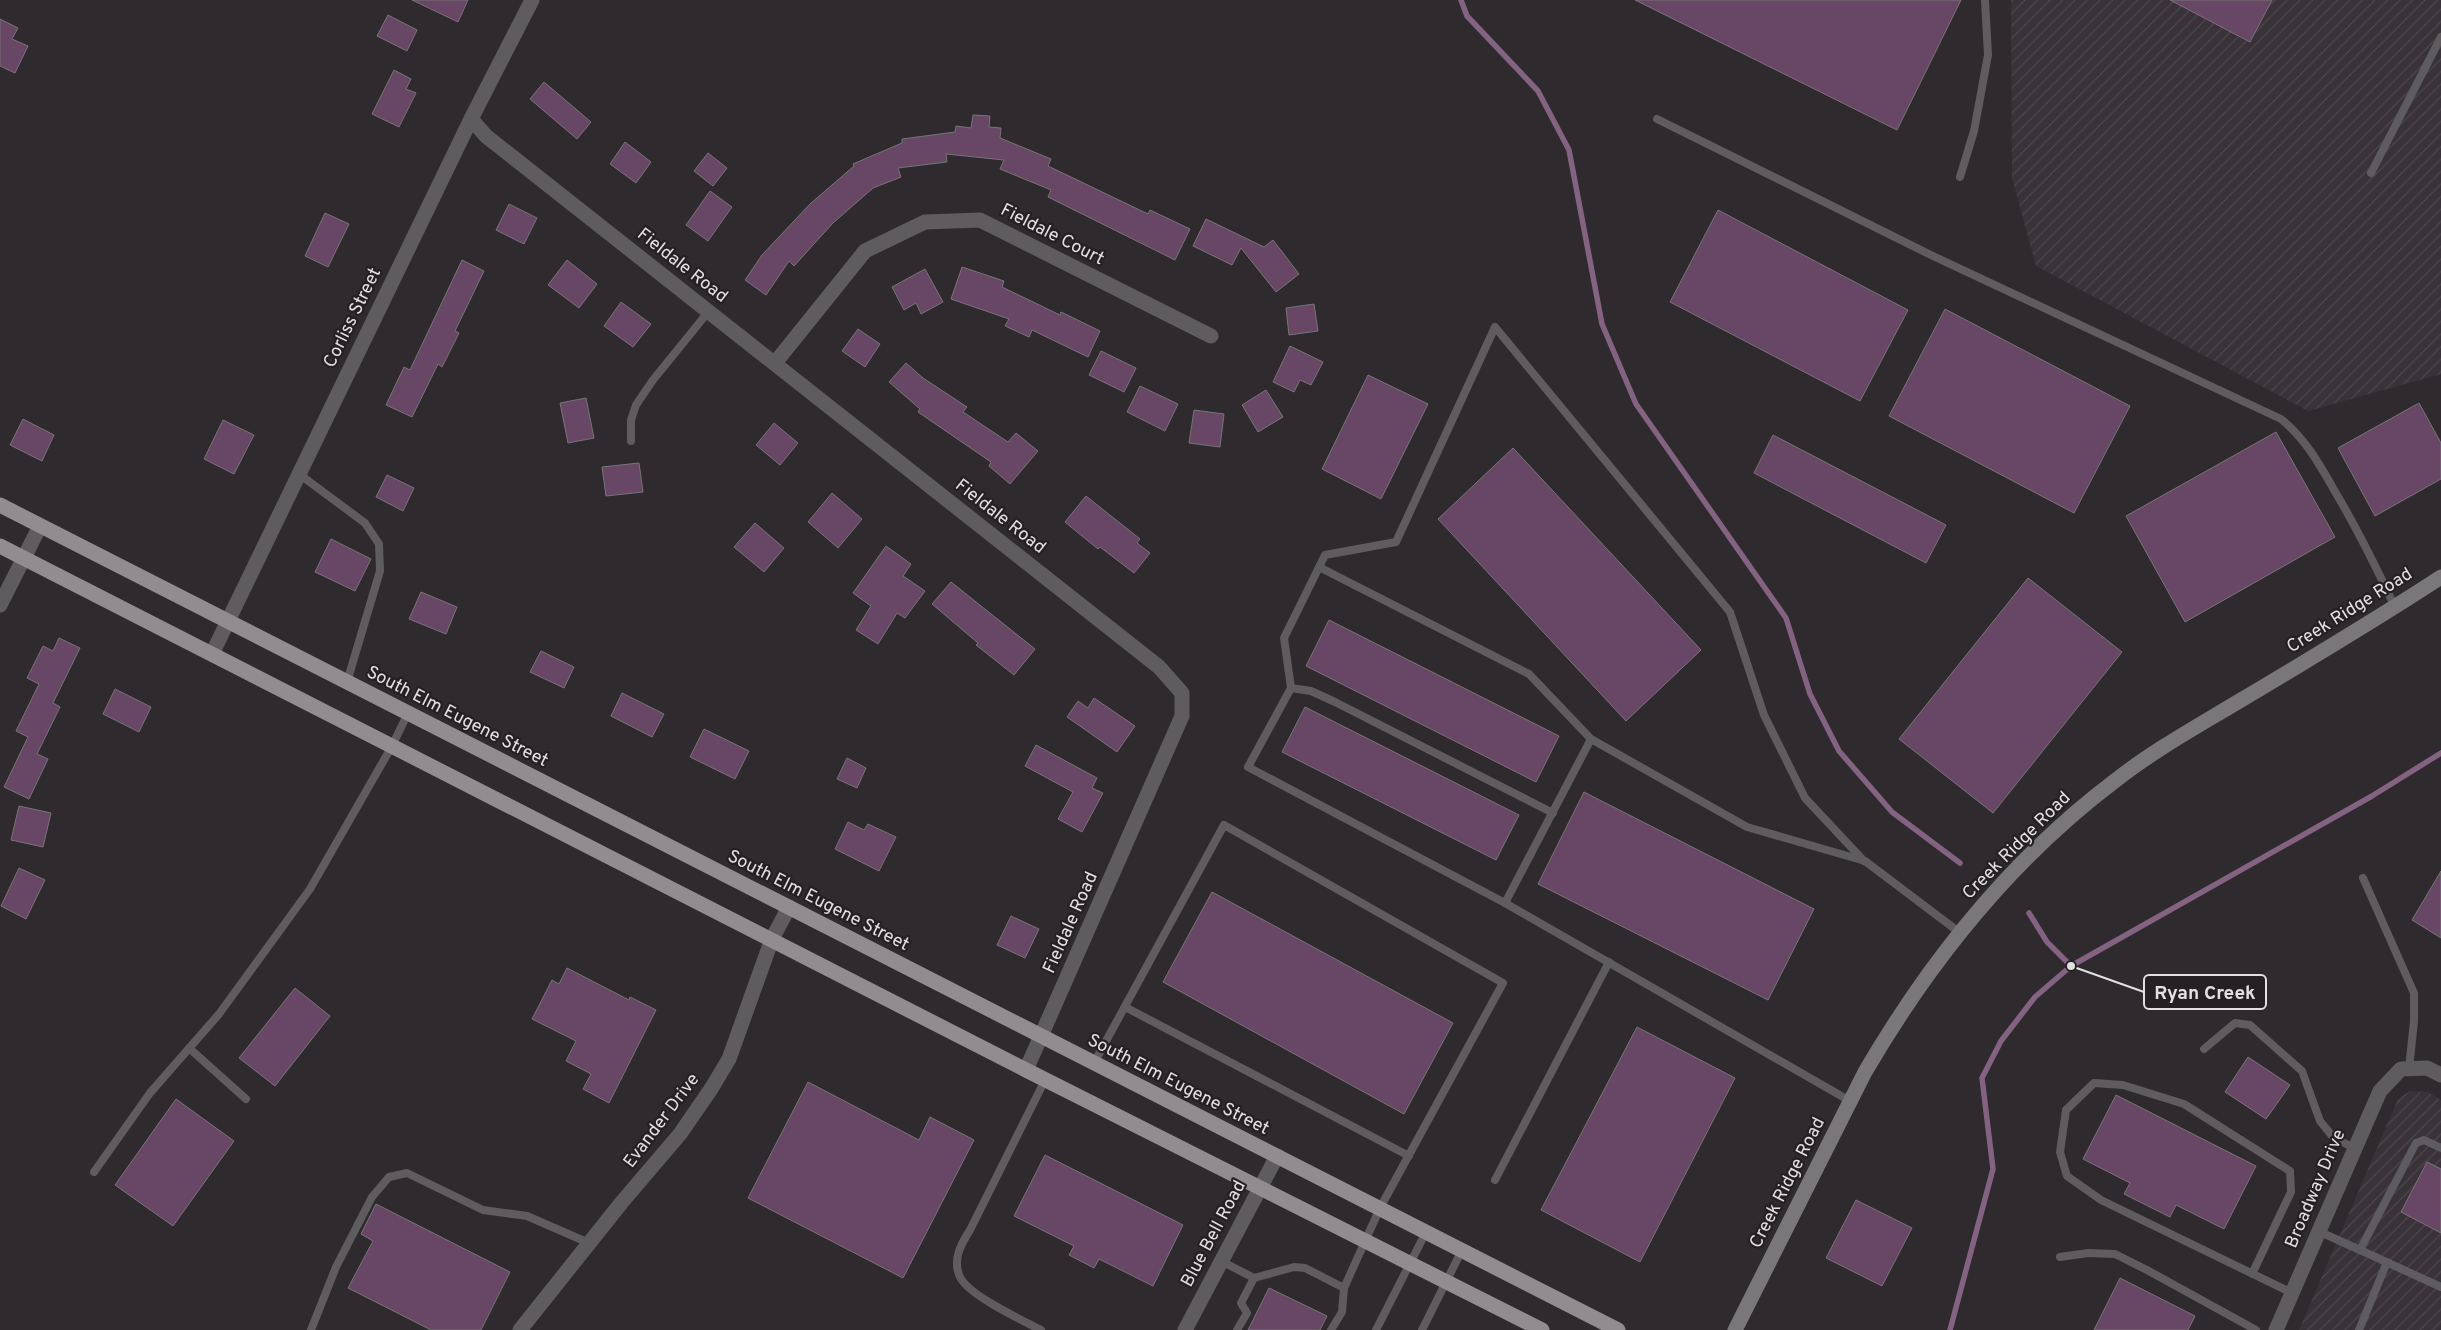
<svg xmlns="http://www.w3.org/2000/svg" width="2441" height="1330" font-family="Overpass,sans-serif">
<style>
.industrial{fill:url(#industrial-furrows)}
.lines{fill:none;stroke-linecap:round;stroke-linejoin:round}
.stream{stroke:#846382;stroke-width:5.5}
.building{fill:#674765;stroke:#797478}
.lane{stroke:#5e5c5e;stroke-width:8}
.street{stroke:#5e5c5e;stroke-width:15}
.secondary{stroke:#7a777a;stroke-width:15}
.primary{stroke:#908c90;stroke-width:15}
.labels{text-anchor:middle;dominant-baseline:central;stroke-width:4.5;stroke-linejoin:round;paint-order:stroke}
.street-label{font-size:18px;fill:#e3e0e2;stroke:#242023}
.leader{fill:none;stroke:#e3e0e2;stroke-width:2}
.callout-dot{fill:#e3e0e2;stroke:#242023;stroke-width:2}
.callout{fill:#242023;stroke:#e3e0e2;stroke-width:2}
.callout-label{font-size:19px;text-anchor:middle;font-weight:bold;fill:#e3e0e2}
</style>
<defs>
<pattern id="industrial-furrows" width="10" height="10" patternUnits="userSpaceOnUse" patternTransform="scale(1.25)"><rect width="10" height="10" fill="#3a3239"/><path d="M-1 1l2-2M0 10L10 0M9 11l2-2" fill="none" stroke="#4d464c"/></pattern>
</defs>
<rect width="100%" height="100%" fill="#2e2a2d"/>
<!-- industrial -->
<g class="industrial">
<polygon points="2011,0 2441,0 2441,374 2308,411 2036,266 2012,178"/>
<polygon points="2410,1091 2428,1092 2441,1100 2441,1330 2299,1330 2398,1099"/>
</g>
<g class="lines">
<!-- stream -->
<g class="stream">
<polyline points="1461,0 1467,16 1538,91 1569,150 1602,324 1636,404 1786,618 1810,694 1839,751 1892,812 1960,863"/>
<polyline points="2029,913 2047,942 2071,966"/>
<polyline points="1950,1330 1993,1169 1982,1078 2001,1041 2035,997 2071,966 2372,796 2441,753"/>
</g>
</g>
<!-- building -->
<g class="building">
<polygon points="412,0 468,0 458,22"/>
<polygon points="1635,0 1961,0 1897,130"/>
<polygon points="2170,0 2272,0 2250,42"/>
<polygon points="388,15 417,30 407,51 377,36"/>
<polygon points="0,19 18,28 12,39 28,46 15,73 0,66"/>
<polygon points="394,70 411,79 406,89 416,93 399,127 372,114"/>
<polygon points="544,82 591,122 577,139 530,99"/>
<polygon points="973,115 990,116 989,127 1001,128 1000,138 1051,159 1048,166 1148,214 1150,210 1190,229 1175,260 1048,197 1051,190 1000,169 1004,160 946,154 947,162 898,168 901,177 873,188 833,223 794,266 789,261 766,295 745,280 762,255 810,204 854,166 853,164 902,143 902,139 955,132 956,126 971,128"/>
<polygon points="625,142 651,162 636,183 610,164"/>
<polygon points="708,153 727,168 713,186 694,171"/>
<polygon points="710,191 732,207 708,241 686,225"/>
<polygon points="509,204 537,218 524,244 496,230"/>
<polygon points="1718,210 1908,310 1860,401 1670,302"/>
<polygon points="325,213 349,224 328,267 305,256"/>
<polygon points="1206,219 1264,247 1273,240 1299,274 1276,292 1241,248 1232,265 1193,246"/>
<polygon points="462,260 484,271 455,331 459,333 442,367 438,364 412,417 386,405 404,367 410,370"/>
<polygon points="567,260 597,284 579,308 548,285"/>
<polygon points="962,267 1004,281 1002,287 1060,315 1061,312 1100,331 1088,357 1032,330 1029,337 1005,326 1009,319 951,299"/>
<polygon points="925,269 943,302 921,314 916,303 904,310 892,287"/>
<polygon points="621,302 651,324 633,347 604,326"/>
<polygon points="1314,304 1318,331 1289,335 1286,308"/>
<polygon points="1945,309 2130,406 2074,513 1889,416"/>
<polygon points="858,329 880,344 865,367 842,351"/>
<polygon points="1290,346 1323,362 1311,385 1300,380 1294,392 1273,382"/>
<polygon points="1101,351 1136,368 1124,392 1089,375"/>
<polygon points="906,363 923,378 967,407 963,412 1008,442 1016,433 1038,451 1010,484 989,466 991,462 918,412 920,409 889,382"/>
<polygon points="1368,375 1428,404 1381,499 1322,469"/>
<polygon points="1140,386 1178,404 1165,431 1127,412"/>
<polygon points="1266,390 1283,417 1258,432 1242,405"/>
<polygon points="586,398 594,438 568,443 560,403"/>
<polygon points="2419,403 2441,443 2441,479 2375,516 2338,448"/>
<polygon points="1194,410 1224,414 1220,447 1189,443"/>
<polygon points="23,419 54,435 42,461 10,445"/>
<polygon points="223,420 254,435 234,474 204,459"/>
<polygon points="774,423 798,443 780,465 756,445"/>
<polygon points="2276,432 2335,537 2185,622 2126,516"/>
<polygon points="1773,435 1946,525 1926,563 1754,473"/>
<polygon points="1513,448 1701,650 1626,721 1438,519"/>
<polygon points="639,463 643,492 606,496 602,467"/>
<polygon points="387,475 414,488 403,511 376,497"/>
<polygon points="832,493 862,519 838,548 808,522"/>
<polygon points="1086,496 1140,539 1137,543 1150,553 1134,573 1100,547 1098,549 1065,522"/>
<polygon points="755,523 784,548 764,572 734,547"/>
<polygon points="331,539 371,559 355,591 315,572"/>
<polygon points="886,546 911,564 903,576 925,591 905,618 897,613 878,644 856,630 871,606 853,593"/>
<polygon points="2028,578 2122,652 1993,813 1899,739"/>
<polygon points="951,582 1035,649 1014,675 976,645 978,643 932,604"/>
<polygon points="421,592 457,607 446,634 409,619"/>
<polygon points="1329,620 1559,736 1536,782 1306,666"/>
<polygon points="59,638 80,648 53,703 60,707 37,754 48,759 29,799 4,787 28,737 16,731 39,684 27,678 43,646 53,651"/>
<polygon points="541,651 574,667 564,688 530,672"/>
<polygon points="115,689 151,707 139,732 103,714"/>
<polygon points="622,693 664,714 652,737 611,716"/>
<polygon points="1094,698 1135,726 1117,752 1067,717 1078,701 1088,708"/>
<polygon points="1305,707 1519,815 1496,860 1282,752"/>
<polygon points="704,729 749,751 735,779 690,757"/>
<polygon points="1036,745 1097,778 1092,788 1103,793 1082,832 1058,819 1073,792 1025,766"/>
<polygon points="847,758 866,768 857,788 837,779"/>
<polygon points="1584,792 1814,909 1768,1000 1538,884"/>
<polygon points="19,806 51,813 43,847 11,840"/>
<polygon points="848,822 864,830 868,824 896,837 879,871 835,849"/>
<polygon points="19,868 45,880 26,919 1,906"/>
<polygon points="2441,871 2441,938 2412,920"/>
<polygon points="1212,892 1453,1023 1404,1114 1163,982"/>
<polygon points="1011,916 1039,929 1025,958 997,945"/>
<polygon points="567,968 629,1000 630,997 656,1010 609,1103 583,1089 591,1074 566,1061 576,1041 532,1019 552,980 559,984"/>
<polygon points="295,988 330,1016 275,1086 239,1058"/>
<polygon points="1637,1027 1735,1078 1640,1262 1541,1210"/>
<polygon points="2248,1057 2290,1085 2266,1119 2225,1092"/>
<polygon points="808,1082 919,1140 930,1117 974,1140 903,1278 748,1198"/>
<polygon points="2116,1095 2256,1166 2224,1229 2176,1205 2170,1217 2124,1194 2130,1183 2083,1159"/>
<polygon points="176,1099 234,1141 173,1226 115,1185"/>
<polygon points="1045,1155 1183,1225 1153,1286 1099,1259 1094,1268 1069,1255 1074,1246 1014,1216"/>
<polygon points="2427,1162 2441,1169 2441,1233 2401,1212"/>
<polygon points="1856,1200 1912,1228 1882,1286 1826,1258"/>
<polygon points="376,1204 510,1272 481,1330 431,1330 348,1288 373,1241 361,1234"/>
<polygon points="2120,1278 2195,1316 2188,1330 2094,1330"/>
<polygon points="1269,1288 1327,1316 1320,1330 1248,1330"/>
</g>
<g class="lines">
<!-- lane -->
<g class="lane">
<path d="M1657 119 1935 257 2281 419C2307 440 2321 467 2337 495 2359 532 2377 569 2395 607"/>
<polyline points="2371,173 2441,37"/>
<polyline points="1960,177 1974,131 1988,55 1985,0"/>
<polyline points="631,441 631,420 636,405 653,380 709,311"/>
<polyline points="299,474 365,523 379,544 380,571 347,682"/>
<polyline points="1319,567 1529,674 1591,739"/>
<polyline points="1291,688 1311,691 1335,702 1553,813"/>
<polyline points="2363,878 2414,993 2414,1021 2409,1069"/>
<polyline points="1505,903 1248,767 1291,688 1284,638 1325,555 1396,542 1495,327 1730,612 1764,715 1805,798 1864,861"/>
<polyline points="1125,1007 1409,1156"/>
<polyline points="189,1048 246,1099"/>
<polyline points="2204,1049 2235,1023 2250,1025 2302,1071 2320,1121 2333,1137 2354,1148"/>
<polyline points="1094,1063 1224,825 1503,983 1380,1208 1344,1288 1305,1268 1294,1267 1254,1278 1221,1261"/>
<polyline points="1850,1101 1505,903 1591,739 1747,827 1865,861 1959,932"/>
<polyline points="2441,1148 2424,1140 2416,1143 2360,1250 2441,1287"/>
<polyline points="94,1172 150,1093 219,1014 310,889 392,746 408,713"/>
<polyline points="1495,1180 1609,962"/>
<polyline points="2318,1231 2360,1250"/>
<polyline points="2060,1257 2088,1253 2115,1254 2147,1270 2256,1330"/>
<polyline points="2252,1274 2291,1192 2290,1171 2184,1104 2123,1085 2094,1083 2066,1110 2060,1152 2067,1176 2101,1200 2292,1293"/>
<polyline points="311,1330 336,1267 372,1197 389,1177 407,1173 483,1210 527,1216 589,1243"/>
<path d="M1041 1330C1022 1320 968 1295 960 1277 952 1260 961 1244 970 1230L1045 1080"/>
<polyline points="1237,1330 1247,1313 1241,1303 1254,1278"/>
<polyline points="1331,1330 1342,1312 1344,1288"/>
<polyline points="1376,1330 1426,1232"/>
<polyline points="1422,1330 1462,1250"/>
<polyline points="2359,1330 2387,1262"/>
</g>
<!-- street -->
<g class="street">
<polyline points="471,119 486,136 1159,667 1182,693 1182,716 1026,1070"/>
<polyline points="775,363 865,251 925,222 980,220 1211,336"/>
<polyline points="0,605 40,526"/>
<polyline points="212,654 471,119 532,0"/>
<polyline points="520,1330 622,1202 680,1134 711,1089 729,1059 772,939 789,907"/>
<polyline points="1185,1330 1277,1156"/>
<polyline points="2276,1330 2380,1091 2401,1069 2427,1068 2441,1075"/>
</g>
<!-- secondary -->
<path class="secondary" d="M1735 1330 1865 1072C1931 959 2011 859 2116 780 2153 751 2196 727 2236 703 2305 662 2374 621 2441 577"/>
<!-- primary -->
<g class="primary">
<polyline points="0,505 1618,1330"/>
<polyline points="0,546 1026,1070 1542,1330"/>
</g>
</g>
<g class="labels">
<!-- street labels -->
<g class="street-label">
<text transform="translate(1052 235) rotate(27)">Fieldale Court</text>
<text transform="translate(682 266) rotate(38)">Fieldale Road</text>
<text transform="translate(353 318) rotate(-64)">Corliss Street</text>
<text transform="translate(1000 517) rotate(38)">Fieldale Road</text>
<text transform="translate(2350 611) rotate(-32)">Creek Ridge Road</text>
<text transform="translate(457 717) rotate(27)">South Elm Eugene Street</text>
<text transform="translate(2017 846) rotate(-45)">Creek Ridge Road</text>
<text transform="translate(818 901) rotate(27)">South Elm Eugene Street</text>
<text transform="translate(1071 923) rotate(-66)">Fieldale Road</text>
<text transform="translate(1178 1085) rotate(27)">South Elm Eugene Street</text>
<text transform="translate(662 1121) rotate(-53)">Evander Drive</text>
<text transform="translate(1788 1183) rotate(-63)">Creek Ridge Road</text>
<text transform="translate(2316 1189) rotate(-67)">Broadway Drive</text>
<text transform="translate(1214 1234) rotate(-62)">Blue Bell Road</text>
</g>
</g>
<!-- callouts -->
<path class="leader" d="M2071 966L2144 992"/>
<circle class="callout-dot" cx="2071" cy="966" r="5"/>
<rect class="callout" x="2144" y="975" width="122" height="34" rx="5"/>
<g class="callout-label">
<text x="2205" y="999">Ryan Creek</text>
</g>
</svg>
